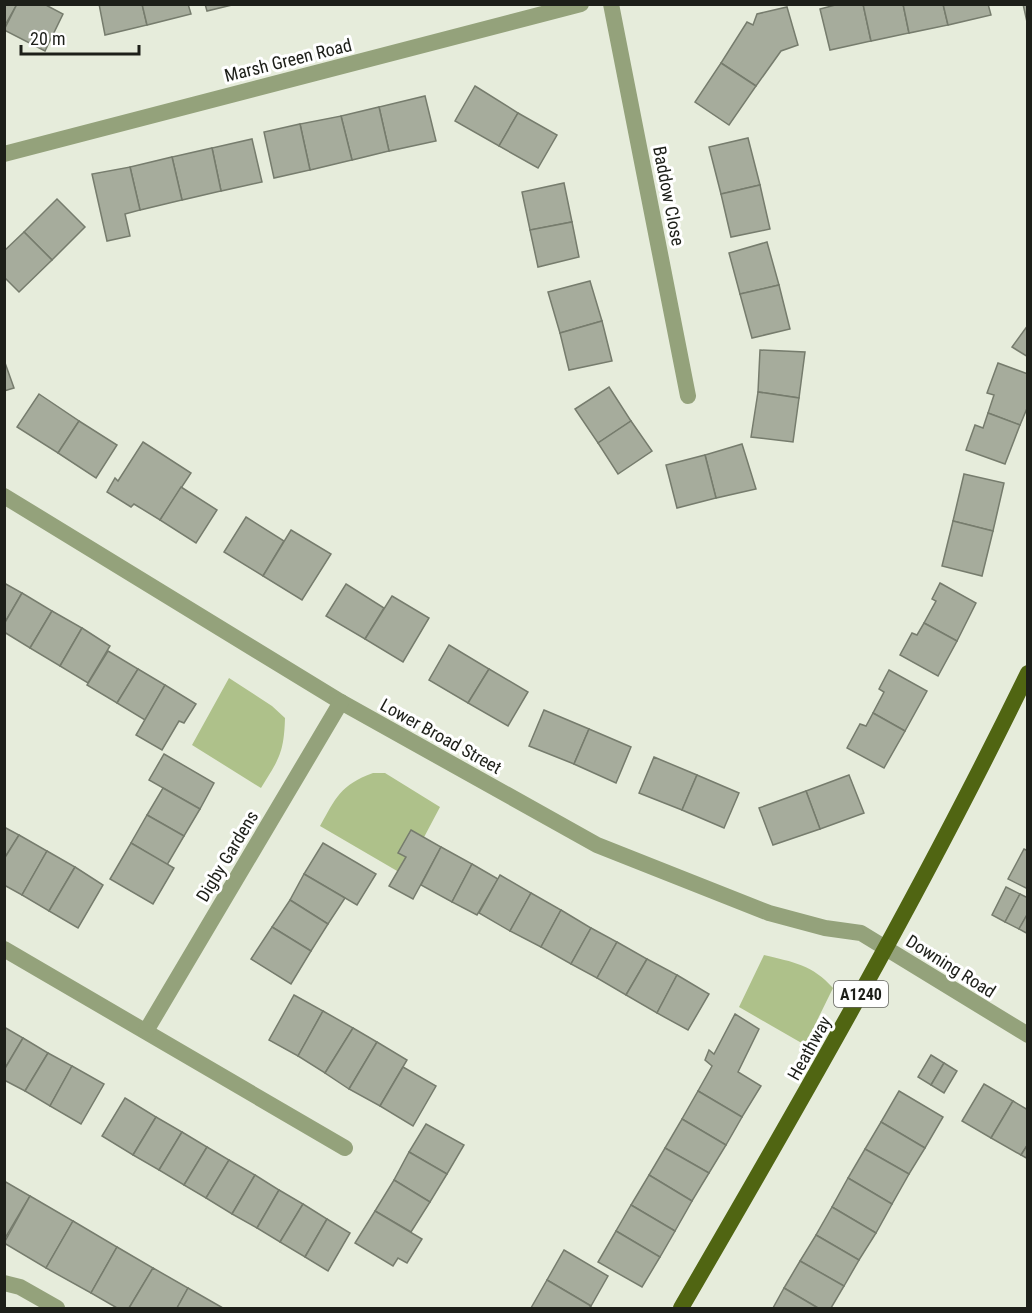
<svg xmlns="http://www.w3.org/2000/svg" width="1032" height="1313" font-family="'Roboto Condensed',sans-serif">
<style>
.green{fill:#aec18a}
.building{fill:#a6ac9c;stroke:#767c6d;stroke-width:1.5}
.lines{fill:none;stroke-linecap:round;stroke-linejoin:round}
.minor{stroke:#94a27b;stroke-width:16}
.primary{stroke:#506512;stroke-width:16}
.labels{text-anchor:middle;dominant-baseline:central;stroke-width:6;stroke-linejoin:round;paint-order:stroke}
.shield{fill:#fff;stroke:#61625e;stroke-width:1.5}
.shield-label{font-size:16px;font-weight:bold;fill:#1d1f19}
.street-label{font-size:18px;fill:#1d1f19;stroke:#fff}
</style>
<rect width="100%" height="100%" fill="#e6ecdb"/>
<!-- green -->
<g class="green">
<path d="M229 678 272 706 285 718C284 753 279 759 261 788L192 745Z"/>
<path d="M373 773H385L440 807 404 875 320 826C336 798 340 785 373 773Z"/>
<path d="M764 955C793 962 813 965 833 988L805 1045 739 1007Z"/>
</g>
<!-- building -->
<g class="building">
<polygon points="4,4 17,4 4,27"/>
<polygon points="17,4 44,4 63,14 45,51 4,30"/>
<polygon points="99,4 142,4 147,25 105,35"/>
<polygon points="142,4 188,4 191,14 147,25"/>
<polygon points="205,4 236,4 207,11"/>
<polygon points="839,4 863,4 871,41 830,50 820,9"/>
<polygon points="863,4 903,4 909,33 871,41"/>
<polygon points="903,4 943,4 948,25 909,33"/>
<polygon points="943,4 988,4 991,15 948,25"/>
<polygon points="1023,4 1028,4 1028,22 1027,22"/>
<polygon points="787,7 798,45 781,51 756,86 721,63 747,22 753,25 757,14"/>
<polygon points="721,63 756,86 729,125 695,102"/>
<polygon points="475,86 518,113 499,146 455,121"/>
<polygon points="425,96 436,141 389,151 379,107"/>
<polygon points="379,107 389,151 352,160 341,116"/>
<polygon points="518,113 557,135 538,168 499,146"/>
<polygon points="341,116 352,160 310,170 300,124"/>
<polygon points="300,124 310,170 274,178 264,132"/>
<polygon points="748,138 760,185 721,194 709,147"/>
<polygon points="252,139 262,182 221,191 212,148"/>
<polygon points="212,148 221,191 182,200 172,157"/>
<polygon points="172,157 182,200 140,210 130,167"/>
<polygon points="130,167 140,210 125,214 130,236 107,241 92,174"/>
<polygon points="564,183 572,222 530,230 522,192"/>
<polygon points="760,185 770,229 731,237 721,194"/>
<polygon points="57,199 85,227 52,260 24,232"/>
<polygon points="572,222 579,257 538,267 530,230"/>
<polygon points="24,232 52,260 19,292 4,277 4,251"/>
<polygon points="767,242 779,285 740,294 729,253"/>
<polygon points="590,281 602,321 560,333 548,292"/>
<polygon points="779,285 790,329 752,338 740,294"/>
<polygon points="602,321 612,361 569,370 560,333"/>
<polygon points="1028,325 1028,357 1012,347"/>
<polygon points="760,350 805,352 799,398 758,392"/>
<polygon points="4,360 14,388 4,391"/>
<polygon points="998,363 1028,374 1028,406 1020,425 988,413 994,395 987,393"/>
<polygon points="609,387 631,421 598,443 575,409"/>
<polygon points="758,392 799,398 793,442 751,437"/>
<polygon points="39,394 79,421 58,453 17,427"/>
<polygon points="988,413 1020,425 1005,464 966,450 975,425 983,428"/>
<polygon points="79,421 117,445 96,478 58,453"/>
<polygon points="631,421 652,451 618,474 598,443"/>
<polygon points="143,442 191,473 160,520 134,504 131,507 107,492 115,478 118,481"/>
<polygon points="742,444 756,489 716,498 705,455"/>
<polygon points="705,455 716,498 677,508 666,465"/>
<polygon points="964,474 1004,483 993,531 953,521"/>
<polygon points="181,487 217,510 196,543 160,520"/>
<polygon points="246,517 284,541 263,576 224,552"/>
<polygon points="953,521 993,531 982,576 942,566"/>
<polygon points="291,530 331,554 302,600 263,576"/>
<polygon points="4,583 22,593 4,624"/>
<polygon points="940,583 976,603 957,641 924,623 936,601 932,599"/>
<polygon points="346,584 384,608 365,639 326,616"/>
<polygon points="22,593 52,611 30,648 4,632 4,624"/>
<polygon points="392,596 429,618 403,662 365,639"/>
<polygon points="52,611 82,628 60,666 30,648"/>
<polygon points="924,623 957,641 938,676 900,655 912,633 917,635"/>
<polygon points="82,628 110,646 88,683 60,666"/>
<polygon points="449,645 489,669 468,703 429,680"/>
<polygon points="108,651 138,669 117,703 87,685"/>
<polygon points="138,669 165,685 145,720 117,703"/>
<polygon points="489,669 528,692 508,726 468,703"/>
<polygon points="889,670 927,691 905,731 873,713 884,692 879,689"/>
<polygon points="165,685 196,704 184,723 179,721 162,750 136,735"/>
<polygon points="544,710 589,729 574,764 529,746"/>
<polygon points="873,713 905,731 884,768 847,748 860,724 866,726"/>
<polygon points="589,729 631,747 616,783 574,764"/>
<polygon points="164,754 214,783 200,809 149,780"/>
<polygon points="654,757 697,775 682,810 639,793"/>
<polygon points="697,775 739,793 724,828 682,810"/>
<polygon points="849,775 864,813 820,829 806,791"/>
<polygon points="163,788 200,809 184,836 147,815"/>
<polygon points="806,791 820,829 773,845 759,808"/>
<polygon points="147,815 184,836 167,865 131,843"/>
<polygon points="4,827 19,835 4,859"/>
<polygon points="411,830 441,847 413,899 389,886 406,857 398,853"/>
<polygon points="19,835 47,851 22,895 4,885 4,859"/>
<polygon points="131,843 174,868 153,904 110,879"/>
<polygon points="323,843 376,874 357,905 304,874"/>
<polygon points="441,847 472,864 452,902 421,885"/>
<polygon points="1024,849 1028,851 1028,889 1008,879"/>
<polygon points="47,851 75,867 49,911 22,895"/>
<polygon points="472,864 498,879 477,915 452,902"/>
<polygon points="75,867 103,885 78,928 49,911"/>
<polygon points="304,874 345,898 328,924 290,900"/>
<polygon points="500,875 531,893 510,931 479,913"/>
<polygon points="1006,887 1020,894 1005,922 992,915"/>
<polygon points="531,893 561,910 541,947 510,931"/>
<polygon points="1020,894 1028,898 1028,913 1019,929 1005,922"/>
<polygon points="290,900 328,924 311,951 272,927"/>
<polygon points="561,910 591,928 571,964 541,947"/>
<polygon points="1028,913 1028,934 1019,929"/>
<polygon points="272,927 311,951 291,984 251,959"/>
<polygon points="591,928 617,942 597,978 571,964"/>
<polygon points="617,942 647,959 626,995 597,978"/>
<polygon points="647,959 677,975 657,1013 626,995"/>
<polygon points="677,975 709,994 688,1030 657,1013"/>
<polygon points="294,995 323,1011 298,1056 269,1040"/>
<polygon points="323,1011 353,1028 325,1073 298,1056"/>
<polygon points="735,1014 759,1029 738,1072 761,1086 742,1117 698,1091 712,1066 705,1060 709,1050 714,1054"/>
<polygon points="4,1027 23,1038 4,1070"/>
<polygon points="353,1028 377,1042 349,1089 325,1073"/>
<polygon points="23,1038 48,1053 25,1091 4,1080 4,1070"/>
<polygon points="377,1042 407,1060 380,1106 349,1089"/>
<polygon points="48,1053 72,1066 50,1106 25,1091"/>
<polygon points="931,1055 944,1063 931,1085 918,1077"/>
<polygon points="944,1063 957,1071 944,1093 931,1085"/>
<polygon points="72,1066 104,1084 81,1124 50,1106"/>
<polygon points="403,1067 436,1086 413,1126 380,1106"/>
<polygon points="984,1084 1013,1101 991,1138 962,1121"/>
<polygon points="698,1091 742,1117 726,1145 682,1119"/>
<polygon points="899,1091 943,1117 925,1148 881,1122"/>
<polygon points="125,1098 156,1117 133,1155 102,1136"/>
<polygon points="1013,1101 1028,1110 1028,1144 1021,1155 991,1138"/>
<polygon points="156,1117 182,1132 159,1170 133,1155"/>
<polygon points="682,1119 726,1145 709,1173 665,1148"/>
<polygon points="881,1122 925,1148 909,1174 865,1149"/>
<polygon points="426,1124 464,1145 447,1174 409,1152"/>
<polygon points="182,1132 207,1147 184,1185 159,1170"/>
<polygon points="1028,1144 1028,1159 1021,1155"/>
<polygon points="207,1147 229,1160 206,1198 184,1185"/>
<polygon points="665,1148 709,1173 692,1201 649,1175"/>
<polygon points="865,1149 909,1174 892,1204 848,1178"/>
<polygon points="409,1152 447,1174 430,1202 394,1180"/>
<polygon points="229,1160 255,1175 232,1214 206,1198"/>
<polygon points="255,1175 279,1190 257,1228 232,1214"/>
<polygon points="649,1175 692,1201 675,1231 631,1205"/>
<polygon points="848,1178 892,1204 876,1233 832,1207"/>
<polygon points="394,1180 430,1202 411,1232 375,1211"/>
<polygon points="4,1181 30,1196 4,1240"/>
<polygon points="279,1190 303,1204 280,1242 257,1228"/>
<polygon points="30,1196 73,1221 46,1268 4,1243"/>
<polygon points="303,1204 327,1219 305,1257 280,1242"/>
<polygon points="631,1205 675,1231 660,1257 616,1231"/>
<polygon points="832,1207 876,1233 859,1260 816,1235"/>
<polygon points="375,1211 422,1239 407,1263 398,1258 393,1266 355,1243"/>
<polygon points="327,1219 350,1233 328,1271 305,1257"/>
<polygon points="73,1221 117,1247 91,1293 46,1268"/>
<polygon points="616,1231 660,1257 642,1287 598,1262"/>
<polygon points="816,1235 859,1260 844,1286 800,1261"/>
<polygon points="117,1247 153,1268 129,1308 117,1308 91,1293"/>
<polygon points="564,1250 608,1276 591,1306 547,1280"/>
<polygon points="800,1261 844,1286 831,1308 818,1308 784,1288"/>
<polygon points="153,1268 188,1288 177,1308 129,1308"/>
<polygon points="547,1280 591,1306 589,1308 531,1308"/>
<polygon points="188,1288 223,1308 177,1308"/>
<polygon points="784,1288 818,1308 773,1308"/>
</g>
<g class="lines">
<!-- minor -->
<g class="minor">
<polyline points="611,4 688,396"/>
<polyline points="4,154 581,4"/>
<polyline points="4,496 341,702 597,845 769,913 825,928 861,933 1028,1035"/>
<polyline points="4,949 345,1148"/>
<polyline points="146,1031 341,702"/>
<polyline points="4,1283 20,1287 57,1308"/>
</g>
<!-- primary -->
<path class="primary" d="M681 1308C802 1100 922 891 1028 673"/>
</g>
<g class="labels">
<!-- shield labels -->
<rect class="shield" x="834" y="981" width="54" height="26" rx="4.5"/>
<g class="shield-label">
<text x="861" y="994">A1240</text>
</g>
<!-- street labels -->
<g class="street-label">
<text transform="translate(288 60) rotate(-14)">Marsh Green Road</text>
<text transform="translate(669 196) rotate(79)">Baddow Close</text>
<text transform="translate(441 736) rotate(29)">Lower Broad Street</text>
<text transform="translate(227 856) rotate(-59)">Digby Gardens</text>
<text transform="translate(951 966) rotate(32)">Downing Road</text>
<text transform="translate(809 1048) rotate(-61)">Heathway</text>
</g>
</g>
<!-- border -->
<rect width="1032" height="1313" fill="none" stroke="#1d1f19" stroke-width="12"/>
<!-- scale -->
<path d="M21 45v9h118v-9" fill="none" stroke="#1d1f19" stroke-width="3"/>
<text x="30" y="45" font-size="18" fill="#1d1f19" stroke="#ffffff" stroke-width="4.5" paint-order="stroke">20 m</text>
</svg>
